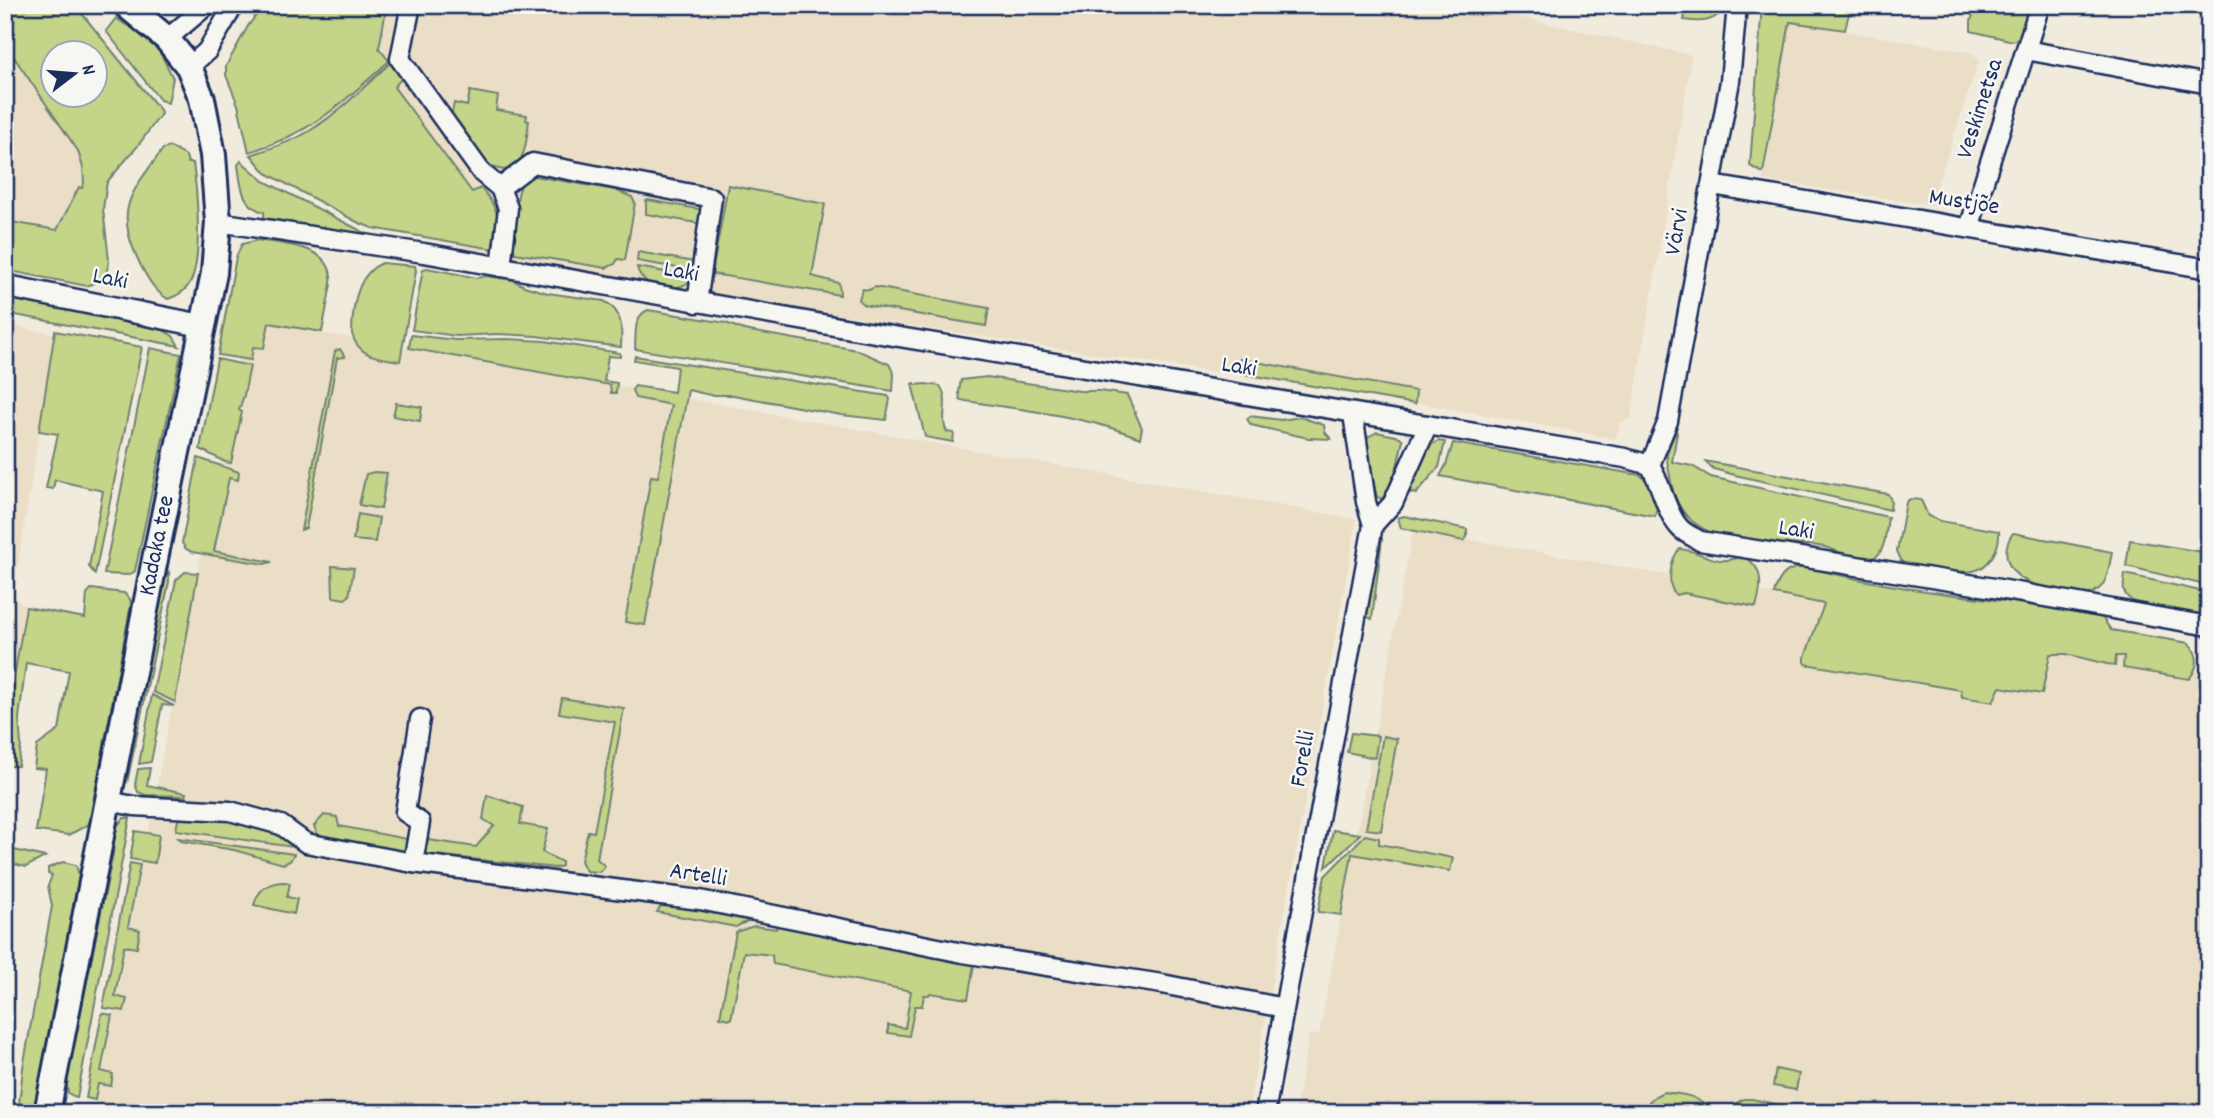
<svg xmlns="http://www.w3.org/2000/svg" width="2214" height="1118" font-family="Dekko,sans-serif">
<style>
.built{fill:#ebdec7}
.green{fill:#c4d488;stroke:#708273;stroke-width:2;fill-rule:evenodd}
.lines{fill:none;stroke-linecap:round;stroke-linejoin:round}
.minor-casing{stroke:#1b2f5e;stroke-width:23}
.tertiary-casing{stroke:#1b2f5e;stroke-width:26}
.secondary-casing{stroke:#1b2f5e;stroke-width:30}
.minor{stroke:#f6f6f2;stroke-width:18}
.tertiary{stroke:#f6f6f2;stroke-width:21}
.secondary{stroke:#f6f6f2;stroke-width:24}
.labels{text-anchor:middle;dominant-baseline:central;stroke-width:5;stroke-linejoin:round;paint-order:stroke}
.street-label{font-size:24px;fill:#1b2f5e;stroke:#f6f6f2}
</style>
<rect width="100%" height="100%" fill="#f1ebde"/>
<filter id="ink" filterUnits="userSpaceOnUse"><feTurbulence type="fractalNoise" baseFrequency=".0143" numOctaves="2"/><feDisplacementMap in="SourceGraphic" scale="14" xChannelSelector="R" yChannelSelector="G"/><feConvolveMatrix kernelMatrix="1 2 1 2 8 2 1 2 1" color-interpolation-filters="sRGB"/></filter>
<g filter="url(#ink)">
<!-- built -->
<g class="built">
<polygon points="268,5 1464,5 1692,55 1631,418 1620,423 1616,439 1429,405 696,293 493,257 458,246 417,231 343,184 296,130"/>
<polygon points="1790,22 1971,52 1979,60 1931,205 1763,180"/>
<polygon points="5,32 97,170 90,254 5,234"/>
<polygon points="246,319 1357,519 1248,1113 94,1113"/>
<polygon points="5,325 55,334 13,597 26,607 5,730"/>
<polygon points="1413,529 2209,673 2209,1113 1295,1113 1309,1034 1319,1035"/>
</g>
<!-- green -->
<g class="green">
<path d="M5 5H75L160 110 161 114 137 147 107 182 103 209 109 260 107 271 103 279 87 286 5 270V221L57 230 79 187 82 188 84 183 83 168 78 151 5 44ZM94 52V94H52V52Z"/>
<path d="M264 5H387L379 48 389 61C343 103 311 134 249 152L238 105 226 75V66L248 26Z"/>
<path d="M1687 5H1727C1716 22 1703 23 1684 20Z"/>
<polygon points="1762,5 1851,5 1845,30 1790,22 1763,173 1750,166"/>
<polygon points="1976,5 2034,5 2024,36 2013,41 1971,31 1971,21"/>
<polygon points="116,18 126,25 136,28 160,52 173,78 168,103 160,100 106,31"/>
<path d="M390 63 402 78 394 87 472 192 481 188C498 208 505 223 493 249L372 228 357 222 266 173 251 155C271 148 292 142 311 130 340 112 365 86 390 63Z"/>
<path d="M470 91 498 96 496 110 527 115 526 120 529 121C527 132 527 149 521 158 497 195 463 134 451 118L454 103 467 106Z"/>
<path d="M170 147 186 156 188 163H193C197 191 203 259 190 283 185 292 177 296 168 299 155 292 148 279 141 266 113 209 129 196 163 149Z"/>
<path d="M241 161 264 181 369 235 264 218V212C241 206 241 185 238 165Z"/>
<path d="M534 176 615 190 632 197 635 203 625 260 618 259 615 264 606 268 515 253C510 242 516 189 524 180 528 177 529 177 534 176Z"/>
<polygon points="728,185 825,204 812,276 839,283 840,295 712,274"/>
<polygon points="648,200 704,210 702,224 646,214 646,201"/>
<path d="M258 240C285 245 335 245 331 284L322 332 269 323 264 348 253 347 251 360 218 355 236 257 242 244Z"/>
<polygon points="638,252 695,262 695,271 637,261"/>
<path d="M382 263 415 266 416 271 400 361C379 357 359 358 352 334 352 309 356 274 382 263Z"/>
<path d="M637 267 694 277C682 295 641 290 637 267Z"/>
<path d="M427 268 477 278 486 276 513 280 524 286 548 293 604 301C623 311 622 328 621 347L536 336 498 334 457 336 412 330 423 269Z"/>
<polygon points="875,287 989,308 986,326 864,305 859,300 862,289 869,290"/>
<polygon points="6,297 163,330 173,336 179,346 5,313"/>
<path d="M648 310 726 323 744 330 857 350 889 364 894 374 893 391 635 349C636 335 633 316 648 310Z"/>
<polygon points="55,331 142,347 95,574 89,567 103,491 55,480 53,489 46,488 58,434 39,431"/>
<polygon points="411,335 456,340 508,339 544,341 620,353 620,357 608,356 604,381 617,383 616,393 611,393 610,385 409,348"/>
<polygon points="150,348 181,354 135,571 130,575 104,574"/>
<polygon points="340,349 345,357 337,358 306,528 301,530 335,351"/>
<polygon points="635,356 888,396 890,399 886,420 841,415 733,395 710,395 688,390 645,625 625,622 651,476 658,477 671,405 635,398 632,390 635,386 674,392 677,367 634,360"/>
<polygon points="217,359 250,366 244,395 239,410 242,412 231,463 225,462 200,449"/>
<polygon points="1240,359 1416,391 1415,404 1245,374 1239,366"/>
<path d="M987 377 1080 391H1099L1127 395 1142 428 1140 438C1084 415 1019 410 960 400L959 392 961 380Z"/>
<path d="M915 383 916 385 925 384 940 386C951 400 939 418 947 432L954 433 953 442 925 437 912 384Z"/>
<polygon points="396,403 422,407 420,421 393,416"/>
<polygon points="1250,416 1281,420 1300,417 1324,425 1325,432 1331,439 1308,438 1251,425 1247,419"/>
<path d="M1676 431 1677 433 1672 462 1692 466 1711 477 1888 517C1886 529 1886 551 1875 557 1862 564 1832 547 1819 546 1765 541 1682 551 1671 482 1666 451 1663 461 1676 431Z"/>
<polygon points="1377,432 1400,437 1403,440 1394,480 1382,499 1377,497 1365,447 1368,437"/>
<polygon points="1438,441 1445,442 1439,467 1416,494 1405,491 1428,447"/>
<path d="M1453 443 1640 475C1654 486 1660 499 1655 516L1440 476 1446 465Z"/>
<polygon points="198,458 239,472 238,480 229,478 214,551 272,562 264,564 192,552 186,549 182,543"/>
<polygon points="1704,461 1888,494 1891,500 1890,510 1735,475 1714,469"/>
<polygon points="374,472 387,473 381,509 359,505 366,474"/>
<path d="M1910 499 1921 500 1928 516 1940 521 1999 531C2000 547 1990 568 1973 571 1959 574 1925 567 1910 566L1902 562 1897 551 1906 502Z"/>
<polygon points="358,514 379,518 375,542 353,540"/>
<polygon points="1404,516 1467,529 1467,537 1463,541 1401,528 1398,518"/>
<path d="M2013 533 2112 552C2108 571 2108 590 2087 595 2062 590 2014 590 2007 558 2005 548 2007 541 2013 533Z"/>
<polygon points="1379,537 1382,539 1372,619 1365,616"/>
<polygon points="2130,540 2209,553 2209,586 2126,566"/>
<path d="M1680 549C1703 551 1717 568 1741 556 1765 565 1762 587 1756 607L1684 593 1676 595C1666 586 1670 558 1680 549Z"/>
<polygon points="332,566 354,568 349,596 345,599 333,597"/>
<path d="M1807 567C1902 593 2002 599 2099 613L2111 630 2189 643C2200 657 2199 666 2189 679L2123 668 2124 656H2116L2115 666 2066 654H2050L2042 694 2000 687 1993 702 1962 697 1961 690 1805 664V657L1824 604 1774 594C1779 575 1787 567 1807 567Z"/>
<polygon points="169,572 169,582 127,783 125,776 159,583"/>
<polygon points="185,572 198,573 175,702 153,692 176,580"/>
<path d="M2125 574 2209 593V616L2134 602C2121 594 2123 587 2125 574Z"/>
<polygon points="91,589 124,593 130,599 131,604 89,824 69,835 36,831 46,769 34,768 37,746 59,730 69,671 26,663 19,718 21,745 18,766 5,766 5,730 26,607 85,618 87,594"/>
<polygon points="152,695 174,706 162,705 151,762 139,764"/>
<polygon points="562,698 624,708 597,859 604,865 603,869 599,872 586,871 581,861 588,831 594,832 615,722 559,713"/>
<polygon points="1351,733 1378,736 1375,758 1347,752"/>
<polygon points="1383,736 1397,739 1381,831 1366,829"/>
<polygon points="150,768 147,785 186,793 186,796 146,795 138,792 135,784 138,769"/>
<polygon points="487,795 523,807 520,824 548,829 542,852 562,862 562,866 556,868 425,854 424,835 428,836 429,840 476,847 494,826 483,819"/>
<polygon points="324,815 337,817 339,826 407,839 407,848 398,855 319,839 314,826"/>
<path d="M183 816C218 817 269 818 293 847L176 830 178 820Z"/>
<polygon points="124,818 130,818 77,1098 68,1093 66,1080 113,854 115,828"/>
<polygon points="1333,830 1360,834 1326,867"/>
<polygon points="135,831 159,835 155,863 130,859"/>
<polygon points="1365,835 1379,838 1379,844 1453,858 1450,871 1352,854 1341,915 1318,912 1325,876"/>
<polygon points="178,838 294,854 290,861 283,864 234,850 181,841"/>
<polygon points="5,848 45,857 26,867 5,862"/>
<polygon points="63,862 76,865 79,875 39,1098 34,1113 20,1113 19,1104 23,1068 52,906 48,886 52,875 48,874 48,868"/>
<polygon points="130,863 140,865 128,927 140,930 137,948 124,946 115,996 127,999 124,1011 103,1008"/>
<path d="M285 882 290 883 287 897 297 899 294 914 254 905C258 889 269 882 285 882Z"/>
<polygon points="670,903 752,919 736,927 657,912 661,906"/>
<polygon points="778,924 974,965 968,999 930,993 929,995 924,995 922,1006 915,1006 909,1036 888,1033 888,1025 905,1028 911,991 773,964 772,955 744,952 731,1019 720,1017 736,932 754,926 776,929"/>
<polygon points="102,1013 112,1015 101,1071 113,1074 111,1086 98,1084 95,1100 86,1098"/>
<polygon points="1776,1069 1799,1074 1796,1090 1773,1086"/>
<path d="M1664 1092C1680 1094 1702 1094 1708 1113H1644C1646 1102 1653 1096 1664 1092Z"/>
<polygon points="1744,1099 1752,1099 1817,1113 1727,1113 1734,1104"/>
</g>
<g class="lines">
<!-- minor casing -->
<g class="minor-casing">
<g id="minor">
<polyline points="411,5 400,59 482,173 500,188 508,208 501,267"/>
<polyline points="167,39 207,5"/>
<polyline points="2026,50 2209,84"/>
<polyline points="189,67 207,51 234,5"/>
<polyline points="1712,185 2209,269"/>
<polyline points="500,188 533,163 712,198 697,303"/>
<path d="M218 222 424 253 845 328 1625 458 1650 465C1661 483 1667 516 1681 529 1686 534 1694 537 1700 541L1994 588 2209 626"/>
<polyline points="1969,228 2040,5"/>
<polyline points="1650,465 1668,421 1730,81 1737,5"/>
<polyline points="1373,525 1393,503 1428,425"/>
<polyline points="108,801 134,806 230,811 281,825 306,843 413,863 700,900 963,953 1162,984 1284,1008"/>
<polyline points="413,863 420,822 405,812 420,719"/>
<polyline points="1265,1113 1373,525 1366,502 1353,414"/>
</g>
</g>
<!-- tertiary casing -->
<g class="tertiary-casing">
<polyline id="tertiary" points="5,286 204,326"/>
</g>
<!-- secondary casing -->
<g class="secondary-casing">
<g id="secondary">
<path id="s1" d="M47 1113 156 554 214 273 218 222 213 155 202 99 189 67 167 39 126 5"/>
</g>
</g>
<!-- minor -->
<use href="#minor" class="minor"/>
<!-- tertiary -->
<use href="#tertiary" class="tertiary"/>
<!-- secondary -->
<use href="#secondary" class="secondary"/>
</g>
</g>
<g class="labels">
<!-- street labels -->
<g class="street-label">
<text transform="translate(1981 109) rotate(-72)">Veskimetsa</text>
<text transform="translate(1964 203) rotate(9)">Mustjõe</text>
<text transform="translate(1678 232) rotate(-80)">Värvi</text>
<text transform="translate(681 273) rotate(10)">Laki</text>
<text transform="translate(110 280) rotate(11)">Laki</text>
<text transform="translate(1239 368) rotate(9)">Laki</text>
<text transform="translate(1796 531) rotate(9)">Laki</text>
<text stroke="none"><textPath href="#s1" startOffset="578">Kadaka tee</textPath></text>
<text transform="translate(1304 759) rotate(-80)">Forelli</text>
<text transform="translate(698 876) rotate(9)">Artelli</text>
</g>
</g>
<!-- margin -->
<rect width="2214" height="1118" fill="none" stroke="#f6f6f2" stroke-width="28"/>
<rect x="14" y="14" width="2186" height="1090" fill="none" stroke="#1b2f5e" stroke-width="2.5" filter="url(#ink)"/>
<!-- north arrow -->
<g transform="translate(74 74) rotate(74)"><circle r="33" fill="#f6f6f2" stroke="#9ea6b7" stroke-width="2"/>
<path d="M0-5L12 26L0 18L-12 26Z" fill="#1b2f5e"/>
<text y="-10" font-size="19" font-weight="bold" text-anchor="middle" fill="#1b2f5e">N</text>
</g>
</svg>
